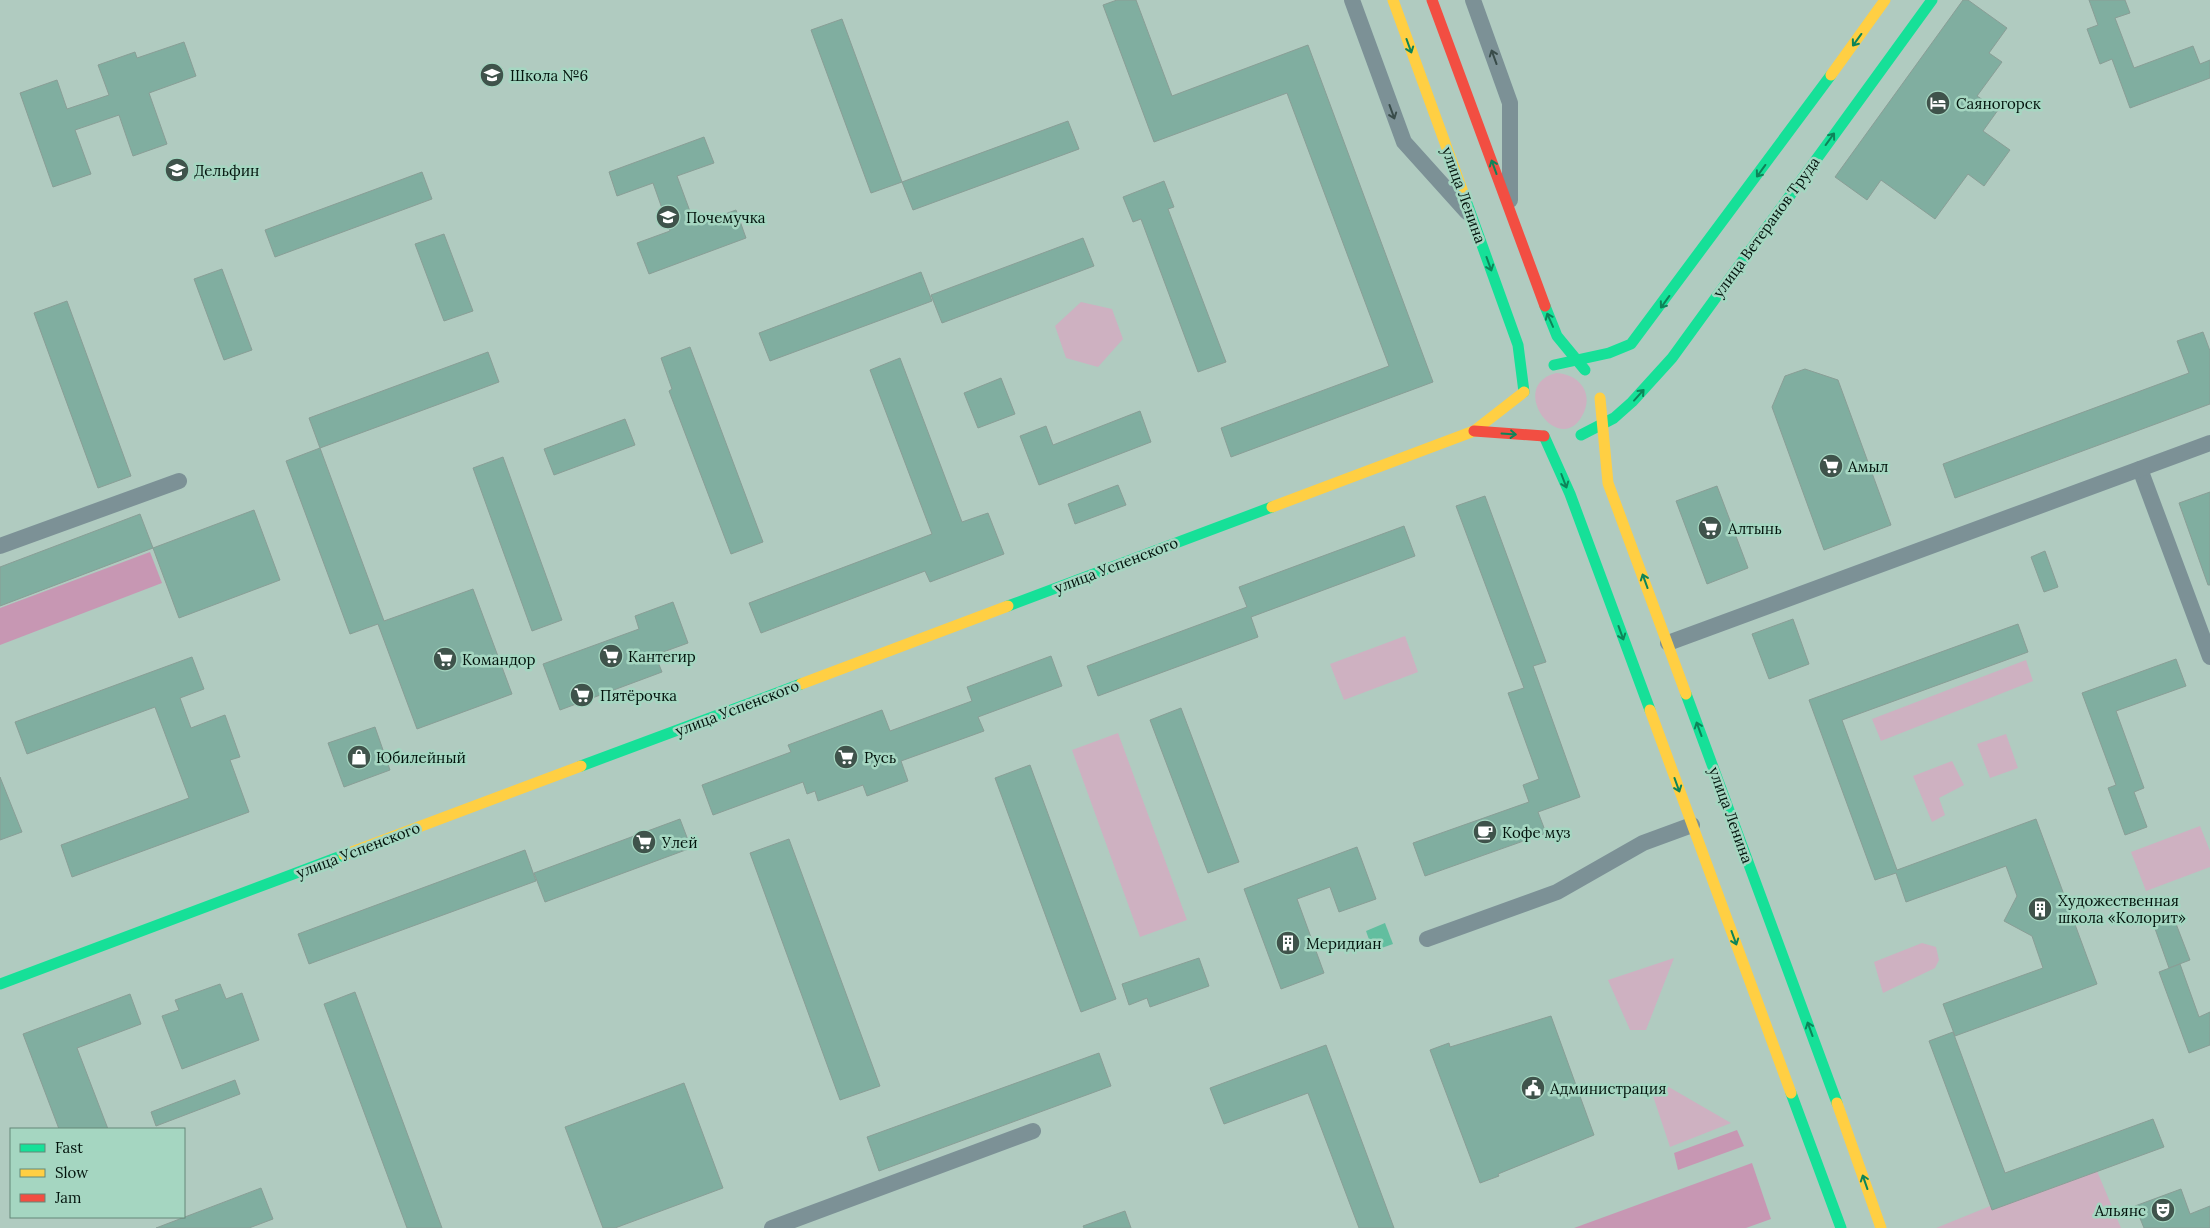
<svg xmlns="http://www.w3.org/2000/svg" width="2210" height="1228" font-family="Lora,serif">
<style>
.green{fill:#ceb1c1}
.forest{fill:#c797b3}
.water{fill:#62be9f}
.building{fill:#80aea0;stroke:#899e96}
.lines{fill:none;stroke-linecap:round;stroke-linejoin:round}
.street{stroke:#7c9196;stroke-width:16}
.fast{stroke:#16e098;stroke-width:11}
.slow{stroke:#ffcf43;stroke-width:11}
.jam{stroke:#f24e42;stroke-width:11}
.oneway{stroke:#0d8459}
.oneway2{stroke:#394c4a}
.labels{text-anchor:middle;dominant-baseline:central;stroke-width:5;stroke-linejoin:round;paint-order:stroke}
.poi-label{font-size:15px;fill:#02130c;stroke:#a5d6c1;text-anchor:start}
.street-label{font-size:15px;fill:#02130c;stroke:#a5d6c1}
</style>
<rect width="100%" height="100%" fill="#b0cbc0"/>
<!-- green -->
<g class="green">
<polygon points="1081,302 1112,309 1123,339 1098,367 1066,358 1055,326"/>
<path d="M1556 373C1579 374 1595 393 1582 416 1559 458 1506 386 1556 373Z"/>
<polygon points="1405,636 1418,672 1344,700 1330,664"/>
<polygon points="2026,660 2033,681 1881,741 1872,719"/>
<polygon points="1118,733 1187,920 1140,937 1072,750"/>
<polygon points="2006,734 2018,768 1990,778 1977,744"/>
<polygon points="1952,761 1964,785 1939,798 1945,815 1932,822 1913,776"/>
<polygon points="2200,826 2210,851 2210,867 2146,891 2131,852"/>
<polygon points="1922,943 1936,947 1939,960 1935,968 1883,993 1874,962"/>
<polygon points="1674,958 1646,1030 1630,1030 1608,980"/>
<polygon points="1667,1086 1731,1123 1670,1147 1652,1093"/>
<polygon points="2094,1164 2121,1228 1936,1228"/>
</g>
<!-- forest -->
<g class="forest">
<polygon points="150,552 162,583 0,645 0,608"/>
<polygon points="1737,1130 1744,1146 1678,1170 1674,1153"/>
<polygon points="1752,1163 1771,1219 1746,1228 1574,1228"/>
</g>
<!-- water -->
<polygon class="water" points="1385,923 1393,944 1373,951 1366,931"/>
<!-- building -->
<g class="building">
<polygon points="1117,0 1136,0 1172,96 1308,45 1433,382 1231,457 1221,428 1389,366 1287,93 1154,142 1103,5"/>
<polygon points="1963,0 1968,0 2007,28 1989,53 2002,62 1977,96 1998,110 1983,131 2010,150 1984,186 1968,174 1935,219 1881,180 1867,200 1835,177"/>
<polygon points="2089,0 2125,0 2130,13 2115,18 2134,68 2193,46 2200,64 2210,60 2210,78 2130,108 2112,59 2100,64 2087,29 2098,25"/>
<polygon points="842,19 902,182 871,193 811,30"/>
<polygon points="184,42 196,76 149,93 167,144 133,156 119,115 75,130 91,174 53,187 20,93 57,80 67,109 109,95 98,65 135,52 137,58"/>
<polygon points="1068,121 1079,149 913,210 902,182"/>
<polygon points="704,137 714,163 677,176 695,225 736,210 746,238 649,274 637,243 670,231 653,183 617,196 609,172"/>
<polygon points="422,172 432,199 275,257 265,230"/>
<polygon points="1164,181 1174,207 1168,209 1226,362 1198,372 1141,219 1133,222 1123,197"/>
<polygon points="444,234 473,311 444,321 415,244"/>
<polygon points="1083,238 1094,266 942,323 931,295"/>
<polygon points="222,269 252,350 224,360 194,279"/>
<polygon points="921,272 932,301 770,361 759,333"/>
<polygon points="67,301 131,476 98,488 34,313"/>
<polygon points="2203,332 2210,351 2210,404 1955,498 1943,464 2189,373 2177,341"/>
<polygon points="690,347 763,542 731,554 669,391 672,389 661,358"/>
<polygon points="488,352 499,382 320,448 309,418"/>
<polygon points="900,358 962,522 988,513 1004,554 930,582 925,571 761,633 749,603 932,534 870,370"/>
<polygon points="1805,369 1838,380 1891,525 1824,550 1772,407 1785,376"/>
<polygon points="1001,378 1015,414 978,428 964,393"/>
<polygon points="1140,411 1151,442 1039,485 1020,436 1046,426 1053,445"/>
<polygon points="625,419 635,445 554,475 544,449"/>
<polygon points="320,448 384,621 473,589 512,694 417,729 378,624 350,634 286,461"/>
<polygon points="503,457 562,620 532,631 473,468"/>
<polygon points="1118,485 1126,505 1075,524 1068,504"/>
<polygon points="1717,486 1748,568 1707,584 1676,501"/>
<polygon points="2210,492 2210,585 2208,585 2179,503"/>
<polygon points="1485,496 1546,662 1533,666 1580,797 1538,812 1546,833 1425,876 1413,843 1529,802 1523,785 1539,779 1508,693 1524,688 1456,506"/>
<polygon points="254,510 280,580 179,618 153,548"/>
<polygon points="140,514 153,548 0,606 0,567"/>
<polygon points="1404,526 1415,556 1251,617 1258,637 1098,696 1087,666 1247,607 1239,587"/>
<polygon points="2045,551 2058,587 2044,592 2031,557"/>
<polygon points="673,602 688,643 655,655 662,672 560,710 543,664 639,629 635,616"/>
<polygon points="1793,619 1809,664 1769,679 1752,634"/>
<polygon points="2018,624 2028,652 1842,720 1897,870 2036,819 2097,984 1955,1036 1943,1004 2043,968 2032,936 2004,921 2017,896 2006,866 1906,902 1896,873 1875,880 1809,700"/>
<polygon points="1051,656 1062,686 978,717 984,731 901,761 908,781 867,796 863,785 818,801 815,791 807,794 803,782 713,815 702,785 791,752 788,745 882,710 890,731 972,701 967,687"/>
<polygon points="192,657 204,689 180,698 191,728 225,715 240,757 230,760 249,812 72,877 61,845 189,798 155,707 27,754 15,722"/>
<polygon points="2176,659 2186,686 2116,711 2144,788 2134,792 2147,827 2125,835 2108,788 2116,785 2082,693"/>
<polygon points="1181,708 1239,862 1208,873 1150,720"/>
<polygon points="375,727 390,770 344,787 328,743"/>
<polygon points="1030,765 1116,999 1081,1012 995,778"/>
<polygon points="0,777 22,832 0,840"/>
<polygon points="680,819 691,848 545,902 534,873"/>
<polygon points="789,839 880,1086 840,1100 750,853"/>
<polygon points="1357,847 1376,899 1339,912 1330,887 1297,899 1324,973 1281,989 1244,889"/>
<polygon points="525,850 536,881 309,964 298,934"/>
<polygon points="2173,916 2190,960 2169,968 2153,923"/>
<polygon points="1199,958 1209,986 1150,1007 1147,998 1129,1005 1122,984"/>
<polygon points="2180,964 2199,1017 2210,1012 2210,1045 2189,1053 2159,972"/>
<polygon points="220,984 226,999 242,993 259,1040 182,1069 162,1016 179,1010 175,1000"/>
<polygon points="355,992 442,1228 407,1228 324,1004"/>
<polygon points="130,994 141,1024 77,1048 108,1129 59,1129 23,1034"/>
<polygon points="1551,1016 1594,1135 1498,1174 1499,1176 1480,1183 1430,1050 1449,1043 1450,1047"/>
<polygon points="1953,1032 2005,1173 2153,1119 2164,1147 1992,1210 1929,1041"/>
<polygon points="1326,1045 1394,1228 1359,1228 1308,1093 1224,1124 1210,1088"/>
<polygon points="1099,1053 1111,1086 879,1171 867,1137"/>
<polygon points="235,1080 240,1094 156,1126 151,1112"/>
<polygon points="684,1083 723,1188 615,1228 603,1228 565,1127"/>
<polygon points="261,1188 273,1219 249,1228 156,1228"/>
<polygon points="2181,1189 2190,1214 2210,1206 2210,1228 2144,1228 2135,1206"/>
<polygon points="1125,1211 1131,1228 1084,1228 1083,1226"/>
</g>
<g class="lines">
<!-- street -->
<g class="street">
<polyline points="1352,0 1404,142 1467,212"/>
<polyline points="1473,0 1510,103 1510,200"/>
<polyline points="2140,469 2210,657"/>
<polyline points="0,546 179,481"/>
<polyline points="1668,643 2210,443"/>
<polyline points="1427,939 1557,892 1643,843 1692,825"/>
<polyline points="772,1228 1033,1131"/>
</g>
<!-- fast -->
<g class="fast">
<polyline points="1464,195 1518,345 1524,392"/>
<polyline points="1545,306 1557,336 1585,370"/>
<polyline points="1554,365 1609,353 1631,344 1831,75"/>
<polyline points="1581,435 1614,418 1632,402 1672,358 1932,0"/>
<polyline points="1544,436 1570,494 1650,710"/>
<polyline points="1008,606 1272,507"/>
<polyline points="1686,694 1837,1103"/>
<polyline points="581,766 801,684"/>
<polyline points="0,984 344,855"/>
<polyline points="1791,1093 1841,1228"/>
</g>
<!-- slow -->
<g class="slow">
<polyline points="1393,0 1464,195"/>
<polyline points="1831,75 1885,0"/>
<polyline points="1600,398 1608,483 1686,694"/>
<polyline points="1272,507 1474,431 1524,392"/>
<polyline points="801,684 1008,606"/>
<polyline points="1650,710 1791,1093"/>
<polyline points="344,855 581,766"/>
<polyline points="1837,1103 1881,1228"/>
</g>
<!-- jam -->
<g class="jam">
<polyline points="1432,0 1545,306"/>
<polyline points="1474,431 1544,436"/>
</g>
</g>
<!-- one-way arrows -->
<defs><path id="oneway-shaft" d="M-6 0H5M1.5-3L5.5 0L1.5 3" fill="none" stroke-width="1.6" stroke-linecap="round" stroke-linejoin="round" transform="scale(1.25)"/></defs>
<g class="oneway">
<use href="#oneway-shaft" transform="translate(1857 40) rotate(126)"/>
<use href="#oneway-shaft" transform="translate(1409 46) rotate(70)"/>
<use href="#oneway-shaft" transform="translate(1830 139) rotate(-54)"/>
<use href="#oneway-shaft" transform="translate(1494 167) rotate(-110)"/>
<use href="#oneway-shaft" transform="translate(1761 171) rotate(126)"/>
<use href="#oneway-shaft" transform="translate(1489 264) rotate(70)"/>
<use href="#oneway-shaft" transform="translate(1665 302) rotate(126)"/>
<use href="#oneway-shaft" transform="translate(1550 320) rotate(-114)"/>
<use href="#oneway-shaft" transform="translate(1639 395) rotate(-48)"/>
<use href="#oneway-shaft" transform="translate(1509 434) rotate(4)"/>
<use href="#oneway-shaft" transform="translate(1564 481) rotate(69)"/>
<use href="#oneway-shaft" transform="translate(1645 581) rotate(-110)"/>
<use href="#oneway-shaft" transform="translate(1621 633) rotate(70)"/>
<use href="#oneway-shaft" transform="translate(1699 729) rotate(-110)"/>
<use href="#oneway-shaft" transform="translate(1677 785) rotate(70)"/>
<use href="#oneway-shaft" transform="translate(1734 938) rotate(70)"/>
<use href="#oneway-shaft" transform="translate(1810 1029) rotate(-110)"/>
<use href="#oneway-shaft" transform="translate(1865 1182) rotate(-109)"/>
</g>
<g class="oneway2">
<use href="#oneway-shaft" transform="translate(1494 57) rotate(-110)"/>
<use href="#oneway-shaft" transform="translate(1392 112) rotate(70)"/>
</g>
<!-- icons -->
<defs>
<g id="school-disc" transform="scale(1.25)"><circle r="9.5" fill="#3f534b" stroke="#a5d6c1"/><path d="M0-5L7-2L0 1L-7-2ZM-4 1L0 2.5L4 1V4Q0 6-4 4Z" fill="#fff"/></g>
<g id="hotel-disc" transform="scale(1.25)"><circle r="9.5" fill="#3f534b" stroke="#a5d6c1"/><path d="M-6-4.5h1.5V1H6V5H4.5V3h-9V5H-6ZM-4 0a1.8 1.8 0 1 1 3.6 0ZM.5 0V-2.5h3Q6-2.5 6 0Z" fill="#fff"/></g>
<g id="supermarket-disc" transform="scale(1.25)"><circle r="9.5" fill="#3f534b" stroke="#a5d6c1"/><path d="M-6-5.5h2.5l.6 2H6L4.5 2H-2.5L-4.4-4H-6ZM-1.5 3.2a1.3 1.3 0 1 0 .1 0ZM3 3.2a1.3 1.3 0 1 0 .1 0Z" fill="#fff"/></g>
<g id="shop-disc" transform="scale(1.25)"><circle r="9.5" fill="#3f534b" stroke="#a5d6c1"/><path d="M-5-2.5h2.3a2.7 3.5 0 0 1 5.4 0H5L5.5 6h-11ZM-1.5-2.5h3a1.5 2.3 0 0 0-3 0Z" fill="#fff"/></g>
<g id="cafe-disc" transform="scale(1.25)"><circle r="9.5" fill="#3f534b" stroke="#a5d6c1"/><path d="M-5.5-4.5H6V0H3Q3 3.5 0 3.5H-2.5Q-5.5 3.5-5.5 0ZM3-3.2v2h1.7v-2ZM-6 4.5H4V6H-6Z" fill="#fff"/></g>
<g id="building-disc" transform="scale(1.25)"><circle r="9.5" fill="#3f534b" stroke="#a5d6c1"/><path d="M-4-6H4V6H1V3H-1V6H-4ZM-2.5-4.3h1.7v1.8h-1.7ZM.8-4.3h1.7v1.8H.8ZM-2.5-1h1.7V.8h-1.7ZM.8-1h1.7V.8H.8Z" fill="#fff"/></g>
<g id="civic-disc" transform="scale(1.25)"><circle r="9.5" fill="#3f534b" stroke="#a5d6c1"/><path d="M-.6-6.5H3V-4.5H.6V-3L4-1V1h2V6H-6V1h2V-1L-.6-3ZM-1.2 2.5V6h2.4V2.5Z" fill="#fff"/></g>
<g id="theatre-disc" transform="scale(1.25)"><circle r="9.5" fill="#3f534b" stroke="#a5d6c1"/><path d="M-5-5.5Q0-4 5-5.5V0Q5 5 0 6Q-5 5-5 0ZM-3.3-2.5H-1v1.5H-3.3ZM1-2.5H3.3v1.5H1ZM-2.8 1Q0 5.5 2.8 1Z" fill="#fff"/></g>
</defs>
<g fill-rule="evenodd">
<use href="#school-disc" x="492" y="75"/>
<use href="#hotel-disc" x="1938" y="103"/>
<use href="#school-disc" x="177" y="170"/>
<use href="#school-disc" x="668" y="217"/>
<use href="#supermarket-disc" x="1831" y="466"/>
<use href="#supermarket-disc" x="1710" y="528"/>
<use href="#supermarket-disc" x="611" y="656"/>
<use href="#supermarket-disc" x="445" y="659"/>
<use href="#supermarket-disc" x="582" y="695"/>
<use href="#shop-disc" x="359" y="757"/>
<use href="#supermarket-disc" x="846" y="757"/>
<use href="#cafe-disc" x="1485" y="832"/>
<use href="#supermarket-disc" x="644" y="842"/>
<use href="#building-disc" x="2040" y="909"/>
<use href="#building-disc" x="1288" y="943"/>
<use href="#civic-disc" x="1533" y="1088"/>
<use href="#theatre-disc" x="2163" y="1210"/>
</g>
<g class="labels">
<!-- poi labels -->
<g class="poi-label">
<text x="510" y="75">Школа №6</text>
<text x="1956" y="103">Саяногорск</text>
<text x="194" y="170">Дельфин</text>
<text x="686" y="217">Почемучка</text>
<text x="1848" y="466">Амыл</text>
<text x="1728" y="528">Алтынь</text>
<text x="628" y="656">Кантегир</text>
<text x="462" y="659">Командор</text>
<text x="600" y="695">Пятёрочка</text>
<text x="376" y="757">Юбилейный</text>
<text x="864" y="757">Русь</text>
<text x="1502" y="832">Кофе муз</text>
<text x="662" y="842">Улей</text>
<text x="2058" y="900">Художественная<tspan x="2058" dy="17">школа «Колорит»</tspan></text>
<text x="1306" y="943">Меридиан</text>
<text x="1550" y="1088">Администрация</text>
<text x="2146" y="1210" text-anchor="end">Альянс</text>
</g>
<!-- street labels -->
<g class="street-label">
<text transform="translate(1464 195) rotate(70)">улица Ленина</text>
<text transform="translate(1766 227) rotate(-54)">улица Ветеранов Труда</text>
<text transform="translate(1116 565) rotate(-21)">улица Успенского</text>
<text transform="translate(737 708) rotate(-21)">улица Успенского</text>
<text transform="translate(1731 815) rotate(70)">улица Ленина</text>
<text transform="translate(358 850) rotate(-21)">улица Успенского</text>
</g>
</g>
<!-- legend -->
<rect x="10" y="1128" width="175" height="90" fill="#a5d6c1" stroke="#648879"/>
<rect x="20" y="1144" width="25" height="8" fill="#16e098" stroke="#648879"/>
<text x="55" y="1153" font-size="15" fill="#02130c">Fast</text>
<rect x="20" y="1169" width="25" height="8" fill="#ffcf43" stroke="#648879"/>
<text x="55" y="1178" font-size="15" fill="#02130c">Slow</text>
<rect x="20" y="1194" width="25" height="8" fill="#f24e42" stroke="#648879"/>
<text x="55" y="1203" font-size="15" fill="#02130c">Jam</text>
</svg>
